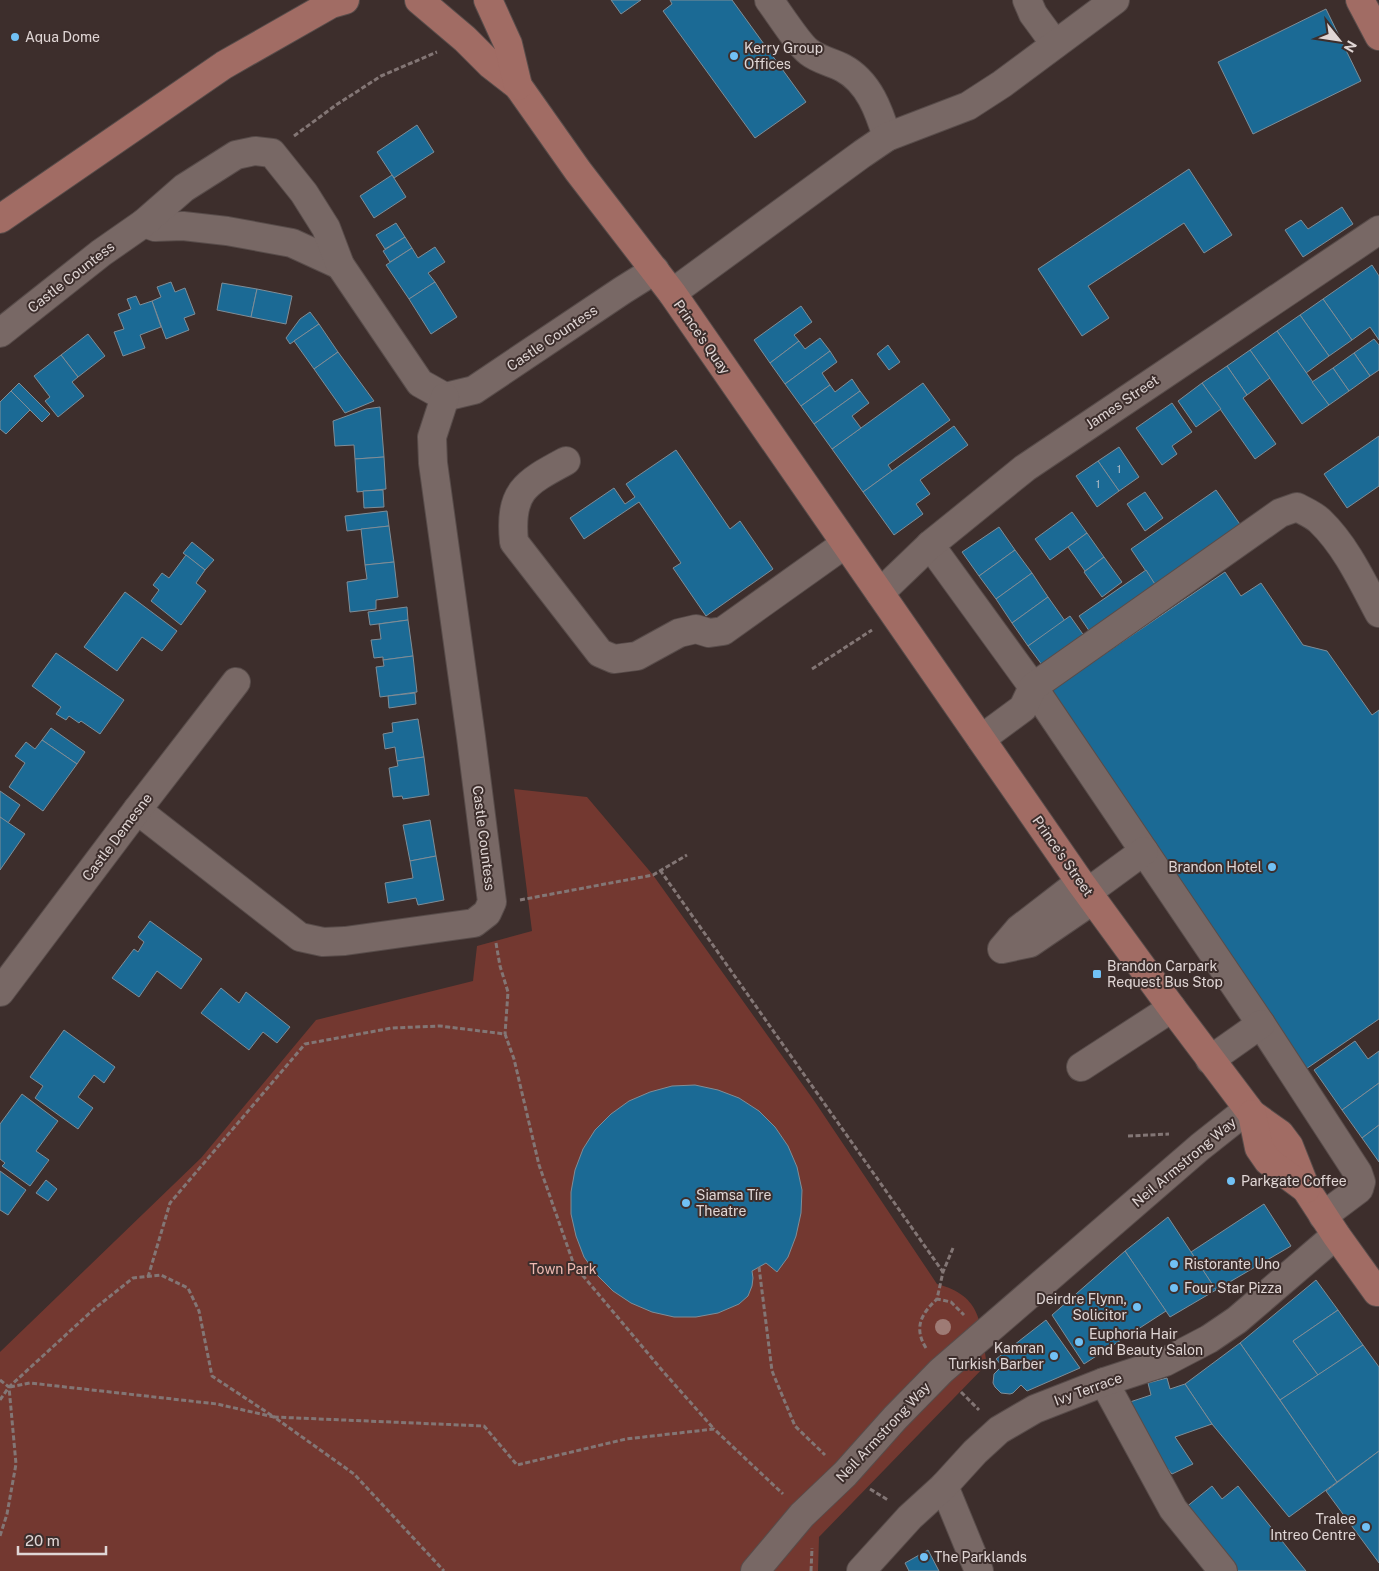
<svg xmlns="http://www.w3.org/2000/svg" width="1379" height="1571" font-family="'Public Sans',sans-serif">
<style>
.green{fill:#733830}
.building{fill:#1b6a95;stroke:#7f8d97}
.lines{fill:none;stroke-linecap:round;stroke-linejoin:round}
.minor-casing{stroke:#584c4a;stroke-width:30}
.major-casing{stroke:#584c4a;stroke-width:30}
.path{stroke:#837675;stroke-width:3;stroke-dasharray:5 2.5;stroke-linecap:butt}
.minor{stroke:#786865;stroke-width:28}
.major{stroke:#a16c64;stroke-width:28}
.tree{fill:#9e7b75}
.poi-dot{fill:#71c1f5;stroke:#3d2e2c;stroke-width:2}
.labels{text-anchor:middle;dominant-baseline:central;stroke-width:4;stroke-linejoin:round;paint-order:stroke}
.number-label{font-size:11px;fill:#afbbc5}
.poi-label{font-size:14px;fill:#e0d6d5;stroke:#3d2e2c;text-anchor:start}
.street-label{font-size:14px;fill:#e0d6d5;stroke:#3d2e2c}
.park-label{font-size:14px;fill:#eebab1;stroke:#3d2e2c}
</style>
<rect width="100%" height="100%" fill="#3d2e2c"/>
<!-- green -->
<path class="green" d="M514 789 587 797 653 875 815 1102 937 1284C983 1296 980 1324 987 1364L819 1537 818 1571H0V1352L201 1158 316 1020 473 981 477 946 532 931Z"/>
<!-- building -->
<g class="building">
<polygon points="611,0 641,0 621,14"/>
<polygon points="670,0 732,0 806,102 755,138 663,11 672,4"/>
<polygon points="1326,9 1361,81 1253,134 1218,62"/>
<polygon points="417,125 434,152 394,178 377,152"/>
<polygon points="1189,169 1232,235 1204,253 1184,223 1088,286 1109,318 1082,336 1038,269"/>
<polygon points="392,175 406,197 374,218 360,196"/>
<polygon points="1342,207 1353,224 1303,257 1285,230 1301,220 1308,229"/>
<polygon points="396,223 405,237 385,249 376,235"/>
<polygon points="405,237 412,248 390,262 383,251"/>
<polygon points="435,247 445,262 428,273 435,282 409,299 386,265 412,248 418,258"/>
<polygon points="1372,265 1379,276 1379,340 1370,327 1352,340 1323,299"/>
<polygon points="171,282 175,292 185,288 195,314 184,318 189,330 166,339 152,301 161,297 157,287"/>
<polygon points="435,282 457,317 431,334 409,299"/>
<polygon points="222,283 257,289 251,317 217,310"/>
<polygon points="257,289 292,296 286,324 251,317"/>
<polygon points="136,296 140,305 152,301 161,327 140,335 145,348 123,356 114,332 124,329 118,314 131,309 127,299"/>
<polygon points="1323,299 1352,340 1329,356 1300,315"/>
<polygon points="801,306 812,322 794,335 799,341 770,363 754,340"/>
<polygon points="310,312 319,324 290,344 286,338 300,319"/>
<polygon points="1300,315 1329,356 1306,373 1277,331"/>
<polygon points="319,324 338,352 314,369 294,341"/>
<polygon points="1277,331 1329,405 1302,424 1250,350"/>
<polygon points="88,334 105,356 78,377 61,355"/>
<polygon points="820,338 830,351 785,384 770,363 799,341 805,349"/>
<polygon points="1374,339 1379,345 1379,370 1370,376 1354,353"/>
<polygon points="888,345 900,362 889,370 877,354"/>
<polygon points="1250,350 1270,378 1247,395 1227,366"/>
<polygon points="830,351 837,362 822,373 830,385 801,406 785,384"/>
<polygon points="338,352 374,401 345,413 314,369"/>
<polygon points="1354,353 1370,376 1349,391 1333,368"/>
<polygon points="61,355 78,377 72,382 84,396 58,417 45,401 50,397 34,376"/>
<polygon points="1227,366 1247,395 1243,398 1276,444 1255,459 1202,383"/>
<polygon points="1333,368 1349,391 1329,405 1312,382"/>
<polygon points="852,379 860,391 814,424 801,406 830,385 835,392"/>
<polygon points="19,383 50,414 42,422 11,391"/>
<polygon points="923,383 950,420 888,465 892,471 863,492 832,449"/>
<polygon points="1202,383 1221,409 1196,427 1178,401"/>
<polygon points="11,391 30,410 6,434 0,429 0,402"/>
<polygon points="860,391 869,403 852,416 861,428 832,449 814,424"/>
<polygon points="1172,403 1192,432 1172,446 1177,454 1162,465 1136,428"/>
<polygon points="380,407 384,457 355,459 354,445 335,446 333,421 366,409"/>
<polygon points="954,426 968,445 920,480 930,494 916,504 923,514 894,535 863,492"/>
<polygon points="1379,436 1379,486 1347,508 1324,474"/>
<polygon points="1119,447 1139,477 1119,491 1098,461"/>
<polygon points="676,450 730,529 740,521 773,569 706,616 673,568 681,563 639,502 584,539 570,518 614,488 625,504 635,497 626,484"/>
<polygon points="384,457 386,489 357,492 355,459"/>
<polygon points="1098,461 1119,491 1097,507 1076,476"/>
<polygon points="383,490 384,507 364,508 363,491"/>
<polygon points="1216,490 1244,530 1158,589 1131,549"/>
<polygon points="1145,492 1163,518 1145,531 1127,504"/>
<polygon points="387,511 389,526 347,531 345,516"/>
<polygon points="1072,512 1087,533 1050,560 1035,539"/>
<polygon points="389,526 394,562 365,565 361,529"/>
<polygon points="999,527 1015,550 979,576 962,552"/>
<polygon points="1087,533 1104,557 1085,571 1068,547"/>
<polygon points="192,542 214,560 205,570 183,553"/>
<polygon points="1015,550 1032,573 996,599 979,576"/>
<polygon points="186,555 205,570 196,583 206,591 181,625 151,601 159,590 153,585 162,573 169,578"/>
<polygon points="1104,557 1122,582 1102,597 1084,572"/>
<polygon points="394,562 398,597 376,600 376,609 350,612 347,582 367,579 365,565"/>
<polygon points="1146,570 1158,589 1092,635 1079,616"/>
<polygon points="1225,572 1241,596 1261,583 1303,645 1327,651 1372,715 1379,710 1379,1019 1303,1071 1047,693"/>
<polygon points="1032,573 1048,597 1012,623 996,599"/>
<polygon points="125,592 177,631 162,651 142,637 117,671 84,647"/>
<polygon points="1048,597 1065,621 1028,646 1012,623"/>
<polygon points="407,607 408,620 370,625 368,612"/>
<polygon points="1070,616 1087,640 1045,669 1028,646"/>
<polygon points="408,620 413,656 383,660 383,657 374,658 371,640 381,639 379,624"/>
<polygon points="56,653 124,700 100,734 81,721 79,723 69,716 66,720 56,714 61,707 32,686"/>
<polygon points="413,656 417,692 380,697 376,667 384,666 383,660"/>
<polygon points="415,693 416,704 389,708 388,696"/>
<polygon points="418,719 424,757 397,761 395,747 385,749 383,734 393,732 392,723"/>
<polygon points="51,728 85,752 77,764 42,740"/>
<polygon points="42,740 77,764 43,811 9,787 25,763 15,756 26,742 35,749"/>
<polygon points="424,757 429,795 403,799 402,796 393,797 389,768 398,766 397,761"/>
<polygon points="0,791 20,805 8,823 0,817"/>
<polygon points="0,817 25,834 0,870"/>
<polygon points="430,820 436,856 410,861 403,825"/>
<polygon points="436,856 444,900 418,905 416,898 388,903 385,883 413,878 410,861"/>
<polygon points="150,921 202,959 181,989 157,971 139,997 112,978 134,949 138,952 144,942 138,937"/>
<polygon points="221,988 239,1003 246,992 290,1027 277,1043 263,1032 249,1050 201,1013"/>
<polygon points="64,1030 115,1067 104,1083 94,1075 78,1097 93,1108 78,1129 35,1098 43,1086 30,1077"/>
<polygon points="1355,1041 1368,1059 1379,1051 1379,1083 1342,1110 1314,1070"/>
<polygon points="1379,1083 1379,1125 1362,1138 1342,1110"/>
<polygon points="695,1085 718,1090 739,1098 759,1111 775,1127 788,1146 797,1167 802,1190 801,1213 796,1236 788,1257 777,1272 766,1263 752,1271 753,1278 752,1286 748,1296 739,1304 718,1313 696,1317 674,1317 652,1312 631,1303 613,1291 597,1275 584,1257 576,1236 571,1214 571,1192 575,1170 583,1149 595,1130 611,1114 629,1101 650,1092 672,1086"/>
<polygon points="22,1094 58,1121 36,1151 49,1160 30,1186 2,1166 5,1163 0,1159 0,1124"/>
<polygon points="1379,1125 1379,1162 1362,1138"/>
<polygon points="0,1171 26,1190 8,1215 0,1210"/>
<polygon points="46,1180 57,1189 48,1201 36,1193"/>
<polygon points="1264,1204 1291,1246 1216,1290 1191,1252"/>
<polygon points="1168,1217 1216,1290 1170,1317 1125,1251"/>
<polygon points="1125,1251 1166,1311 1084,1364 1052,1315"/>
<polygon points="1316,1280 1338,1310 1293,1341 1318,1375 1280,1400 1240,1343"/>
<polygon points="1338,1310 1363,1345 1318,1375 1293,1341"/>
<polygon points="1046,1320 1080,1368 1027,1391 1021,1385 1013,1393 1010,1394 1001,1393 995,1387 993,1383 994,1374 1002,1366 996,1359"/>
<polygon points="1240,1343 1337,1482 1289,1517 1212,1424 1185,1384"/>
<polygon points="1363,1345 1379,1367 1379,1451 1337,1482 1280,1400"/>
<polygon points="1167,1378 1170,1389 1185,1384 1212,1424 1175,1437 1193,1464 1172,1474 1153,1452 1130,1402 1151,1395 1148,1383"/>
<polygon points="1379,1451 1379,1563 1326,1491"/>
<polygon points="1212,1486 1222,1499 1238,1486 1306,1571 1235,1571 1185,1508"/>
<polygon points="928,1550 939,1571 909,1571 905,1563"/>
</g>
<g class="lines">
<!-- minor casing -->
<g class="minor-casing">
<g id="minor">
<path d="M769 0C778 12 799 45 809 52 819 60 832 62 843 68 869 82 879 111 887 137"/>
<polyline points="1027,0 1033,14 1055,44"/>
<polyline points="144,223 155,227 183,226 227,231 292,243 340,265"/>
<polyline points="672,293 862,154 887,137 968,106 1002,84 1115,0"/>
<polyline points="0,333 101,253 144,223 184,188 236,155 255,151 272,153 304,193 326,228 340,265 420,383 445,397 474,390 623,290 655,270"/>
<path d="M566 461C525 483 509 491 514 542L600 653 614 659 637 656 679 633 696 629 709 633 723 631 845 544"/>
<polyline points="930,545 1033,687 1261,1024 1358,1173 1361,1182 1359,1189 1323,1216"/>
<polyline points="880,593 930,545 1025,468 1379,230"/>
<path d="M981 739 1023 708 1033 687 1280 513 1297 507C1304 511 1314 515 1320 521 1346 546 1362 581 1379 613"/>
<polyline points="137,810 300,937 323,942 345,941 474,923 487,913 492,902 471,737 433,463 432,437 445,397"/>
<polyline points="1080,882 1019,929 1002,949 1030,943 1093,900"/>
<polyline points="1088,892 1144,851"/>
<polyline points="0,992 137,810 236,682"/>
<polyline points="1210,1060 1261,1024"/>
<polyline points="1081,1067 1172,1008"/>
<polyline points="1104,1382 1173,1509 1223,1571"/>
<polyline points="944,1486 979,1571"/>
<polyline points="755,1571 802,1515 845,1474 895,1418 941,1371 1200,1147 1248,1109"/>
<polyline points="861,1571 910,1517 944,1486 975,1452 999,1430 1035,1409 1104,1382 1165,1362 1209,1339 1237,1320 1336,1235"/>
</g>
</g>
<!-- major casing -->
<g class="major-casing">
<g id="major">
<polyline points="419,0 465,39 491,65 518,86 578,171 672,293 1080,882 1172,1008 1252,1114 1280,1134 1289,1146 1306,1189 1336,1235 1377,1292"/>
<polyline points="488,0 508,44 518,86"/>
<polyline points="1360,0 1379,36"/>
<polyline points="0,219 224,65 331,4 345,0"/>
<polyline points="1252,1114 1259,1148 1268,1161 1306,1189"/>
</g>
</g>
<!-- path -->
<g class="path">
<polyline points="294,136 336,105 381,76 437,52"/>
<polyline points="812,669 872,630"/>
<polyline points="660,870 943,1272"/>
<polyline points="520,900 653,875 687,855"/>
<polyline points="496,943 500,966 508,992 505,1034"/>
<polyline points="1128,1136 1169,1134"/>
<polyline points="953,1248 943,1272 937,1299 951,1302 964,1315"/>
<polyline points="759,1267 772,1371 795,1426 825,1455"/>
<polyline points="148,1277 170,1203 305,1044 392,1028 440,1026 505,1034 514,1059 539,1165 574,1265 661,1369 714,1429"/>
<path d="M926 1348C913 1327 922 1313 937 1299"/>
<polyline points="0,1380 9,1387 16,1464 7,1514 0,1536"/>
<polyline points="10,1387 30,1383 217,1404 274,1417 354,1474 444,1571"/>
<polyline points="961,1392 979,1410"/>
<polyline points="0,1400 9,1387 94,1309 133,1278 161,1275 188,1288 199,1311 212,1376 274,1417 484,1426 517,1465 626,1439 714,1429 783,1494"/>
<polyline points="870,1489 888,1500"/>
<polyline points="811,1571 812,1548"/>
</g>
<!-- minor -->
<use href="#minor" class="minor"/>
<!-- major -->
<use href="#major" class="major"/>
</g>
<!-- trees -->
<circle class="tree" cx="943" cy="1327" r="8"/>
<!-- markers -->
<g class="poi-dot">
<circle cx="15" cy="37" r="5"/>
<circle cx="734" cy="56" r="5"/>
<circle cx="1272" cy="867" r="5"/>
<rect x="1092" y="969" width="10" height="10" rx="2.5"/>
<circle cx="1231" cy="1181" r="5"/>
<circle cx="686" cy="1203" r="5"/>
<circle cx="1174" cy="1264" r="5"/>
<circle cx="1174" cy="1288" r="5"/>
<circle cx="1137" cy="1307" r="5"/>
<circle cx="1079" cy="1342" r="5"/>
<circle cx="1054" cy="1356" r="5"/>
<circle cx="1366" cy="1527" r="5"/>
<circle cx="924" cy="1557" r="5"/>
</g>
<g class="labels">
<!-- number labels -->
<g class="number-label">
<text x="1119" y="469">1</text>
<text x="1098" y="484">1</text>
</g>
<!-- poi labels -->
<g class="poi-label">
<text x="25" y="37">Aqua Dome</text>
<text x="744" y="48">Kerry Group<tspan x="744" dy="16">Offices</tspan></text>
<text x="1262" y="867" text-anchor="end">Brandon Hotel</text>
<text x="1107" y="966">Brandon Carpark<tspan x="1107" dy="16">Request Bus Stop</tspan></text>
<text x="1241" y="1181">Parkgate Coffee</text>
<text x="696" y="1195">Siamsa Tíre<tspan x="696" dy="16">Theatre</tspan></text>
<text x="1184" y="1264">Ristorante Uno</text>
<text x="1184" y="1288">Four Star Pizza</text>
<text x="1127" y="1299" text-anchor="end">Deirdre Flynn,<tspan x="1127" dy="16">Solicitor</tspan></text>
<text x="1089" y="1334">Euphoria Hair<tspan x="1089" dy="16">and Beauty Salon</tspan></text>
<text x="1044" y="1348" text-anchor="end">Kamran<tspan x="1044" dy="16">Turkish Barber</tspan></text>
<text x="1356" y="1519" text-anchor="end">Tralee<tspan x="1356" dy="16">Intreo Centre</tspan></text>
<text x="934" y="1557">The Parklands</text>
</g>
<!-- street labels -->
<g class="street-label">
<text transform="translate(71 277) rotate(-38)">Castle Countess</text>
<text transform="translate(702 337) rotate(55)">Prince's Quay</text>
<text transform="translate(552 338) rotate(-34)">Castle Countess</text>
<text transform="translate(1122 402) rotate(-34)">James Street</text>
<text transform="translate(117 837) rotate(-53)">Castle Demesne</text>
<text transform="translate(484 838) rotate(83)">Castle Countess</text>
<text transform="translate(1063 856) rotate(55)">Prince's Street</text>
<text transform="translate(1184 1162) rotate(-40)">Neil Armstrong Way</text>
<text transform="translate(1088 1389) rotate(-20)">Ivy Terrace</text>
<text transform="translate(883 1432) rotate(-47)">Neil Armstrong Way</text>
</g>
<!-- park labels -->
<g class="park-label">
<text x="563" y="1269">Town Park</text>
</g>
</g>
<!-- north arrow -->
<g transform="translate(1339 40) rotate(120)" stroke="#3d2e2c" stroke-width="4" paint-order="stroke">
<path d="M0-4L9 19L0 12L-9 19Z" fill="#e0d6d5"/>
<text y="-8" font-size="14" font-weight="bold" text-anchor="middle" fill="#e0d6d5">N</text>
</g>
<!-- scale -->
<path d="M18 1546v8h88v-8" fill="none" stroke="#e0d6d5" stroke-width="2.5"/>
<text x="25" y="1546" font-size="15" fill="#e0d6d5" stroke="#3d2e2c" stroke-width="4" paint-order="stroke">20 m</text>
</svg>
